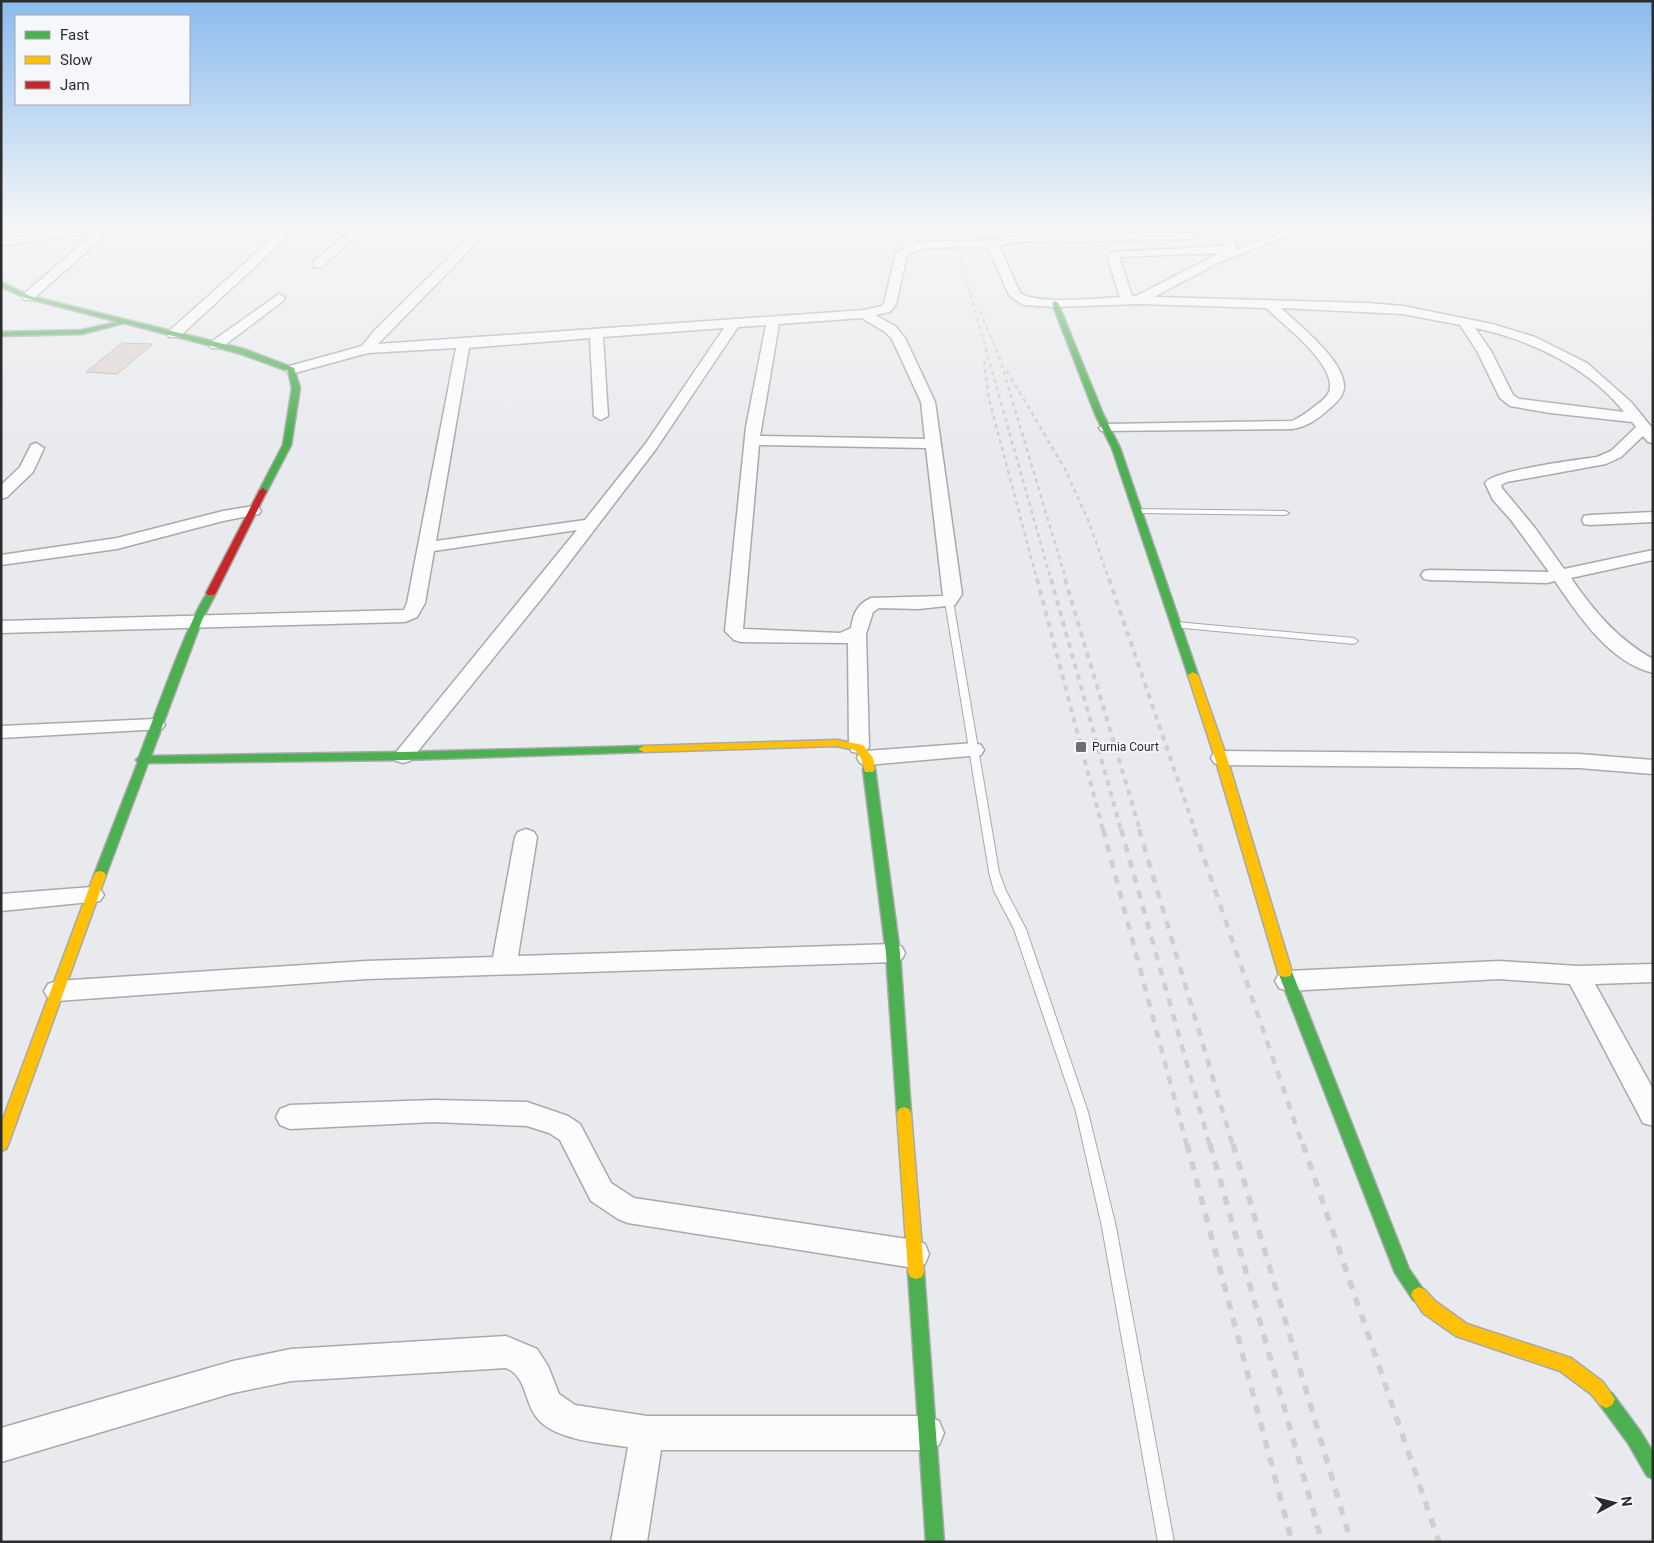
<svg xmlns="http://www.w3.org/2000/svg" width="1654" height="1543" font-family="Roboto,sans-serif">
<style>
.building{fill:#ddd3d0;stroke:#b7b7b8}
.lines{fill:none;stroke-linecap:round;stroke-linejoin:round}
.lane-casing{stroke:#a8a9ab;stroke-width:2}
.street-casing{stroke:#a8a9ab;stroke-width:3}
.fast-casing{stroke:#a8a9ab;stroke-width:3}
.slow-casing{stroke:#a8a9ab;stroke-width:3}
.jam-casing{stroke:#a8a9ab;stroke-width:3}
.lane{fill:#fcfcfc;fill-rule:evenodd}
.street{fill:#fcfcfc;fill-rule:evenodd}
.fast{fill:#4caf50;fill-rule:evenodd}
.slow{fill:#ffc107;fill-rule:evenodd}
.jam{fill:#c62828;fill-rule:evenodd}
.rail-far3{stroke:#cfcfcf;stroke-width:2.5;stroke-dasharray:4 4;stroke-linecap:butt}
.rail-far2{stroke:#cfcfcf;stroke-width:4;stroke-dasharray:5.5 5.5;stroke-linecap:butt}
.rail-far1{stroke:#cfcfcf;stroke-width:4.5;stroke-dasharray:8 8;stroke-linecap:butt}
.rail{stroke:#cfcfcf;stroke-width:5.5;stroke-dasharray:9 9;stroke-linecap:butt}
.poi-dot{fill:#6e6e70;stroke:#f5f7fb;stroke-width:2}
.labels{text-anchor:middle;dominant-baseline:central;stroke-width:4;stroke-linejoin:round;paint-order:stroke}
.poi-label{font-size:12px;fill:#2b2c2d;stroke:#f5f7fb;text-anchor:start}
</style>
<rect width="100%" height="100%" fill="#e9eaed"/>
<!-- building -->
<polygon class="building" points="122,343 153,344 117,374 86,372"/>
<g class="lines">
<!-- lane casing -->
<g class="lane-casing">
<g id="lane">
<polygon points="1134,509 1285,511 1289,513 1285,515 1137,513 1134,513"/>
<polygon points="949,598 953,601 999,872 1006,891 1026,929 1088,1112 1116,1227 1174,1542 1158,1542 1102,1227 1076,1112 1014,929 994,891 989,872 945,601"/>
<polygon points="1176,622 1354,638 1358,641 1354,644 1173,627 1172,625 1173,623"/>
</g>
</g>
<!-- street casing -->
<g class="street-casing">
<g id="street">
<polygon points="98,225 178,225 173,228 111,230 32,300 24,300 22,297 24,294 95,232 1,246 1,240"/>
<polygon points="288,225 300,225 179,337 169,337 167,334 169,331"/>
<polygon points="356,225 368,225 322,267 314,267 314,261"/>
<path d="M482 225H494L378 344 864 310 882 306 884 303 896 253 904 248 901 242 903 240 920 225H932L914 244 922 242 992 240 1018 236 1106 235 1111 233 1110 225H1121L1122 233H1190L1196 236 1190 239 1018 242 999 245 1020 293C1036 305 1098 298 1120 297L1107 256 1111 252 1225 246 1215 225H1226L1238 249 1300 225H1316L1220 262 1154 297 1367 303 1403 306 1492 324 1535 337 1587 363 1631 402 1653 429V443L1648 442 1643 436 1621 457 1606 464 1507 482 1501 485 1502 488 1535 528 1564 569 1653 550V560L1571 578C1594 611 1617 639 1653 659V673C1609 662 1579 616 1555 581L1547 583 1430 580 1424 579 1421 575 1424 571 1430 570 1549 572 1511 520 1493 500 1485 483C1494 470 1577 460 1597 457L1611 451 1636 427 1632 422 1550 413 1510 406 1500 398 1477 351 1460 325 1403 314 1281 308C1299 325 1345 361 1344 387 1344 396 1335 404 1329 409 1318 419 1308 426 1293 429L1101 431 1099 428 1106 424 1292 421C1301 417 1308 412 1315 406 1321 402 1329 396 1330 388 1333 362 1283 324 1266 308L1139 304 1055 307 1023 305 1009 295 988 247 924 248 907 255 896 304 890 312 875 315 895 326 905 338 935 402 962 594 955 605 919 609 879 608 873 612 866 634 869 747 866 751 974 743 981 745 984 750 981 755 867 765 860 763 857 758 859 753 852 752 849 747 848 643 741 642 734 640 725 631 746 427 766 325 738 327 656 449 546 593 410 761 403 763 396 761 393 756 577 530 434 551 425 603 417 617 405 622 1 633V621L404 610 407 603 456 348 368 353 291 374 284 370 286 367 362 346 374 331ZM1220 253 1136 296H1132L1119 257ZM862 318 885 332 892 339 921 402 925 439 760 436 779 324ZM724 328 646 443 585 520 436 541 469 348 590 338 594 416 601 420 608 416 603 337ZM1475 328C1529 339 1590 368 1624 412L1519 399 1513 395 1491 351ZM759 445 926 448 943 596 871 598C857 604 853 614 851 628L840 633 743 629Z"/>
<polygon points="279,294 285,298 283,301 221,348 211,348 209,345 211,342"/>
<polygon points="36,443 44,448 33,472 7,497 1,499 1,485 20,467 31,445"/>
<polygon points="253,506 259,508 261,511 259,514 223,521 117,549 1,565 1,555 117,538 223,511"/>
<polygon points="1653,512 1653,522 1590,525 1584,524 1582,520 1584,516 1590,515"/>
<polygon points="155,719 162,721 165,725 162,729 1,738 1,726"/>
<polygon points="1221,751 1579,754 1653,760 1653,774 1579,768 1221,765 1214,763 1211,758 1214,753"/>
<polygon points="526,829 534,832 537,837 518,956 893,944 902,947 905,953 902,959 893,962 366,979 57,1001 48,998 44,991 48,984 57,981 366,961 493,957 515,837 518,832"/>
<polygon points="92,887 100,889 104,895 100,901 1,911 1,894"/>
<polygon points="1499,961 1578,966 1653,964 1653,982 1595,984 1653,1089 1653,1126 1643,1123 1570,984 1499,979 1288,991 1279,988 1275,981 1279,974 1288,971"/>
<polygon points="434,1100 527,1102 568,1116 580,1124 611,1183 634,1198 914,1240 925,1244 929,1254 925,1264 914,1268 628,1223 618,1219 591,1201 560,1140 549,1133 527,1126 434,1122 290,1129 280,1125 276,1117 280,1109 290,1105"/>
<path d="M506 1336 537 1349 548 1366 559 1394 575 1405 647 1416H927L939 1421 944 1433 939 1445 927 1450H661L647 1542H611L628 1447C601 1443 550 1440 535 1415 524 1399 526 1376 506 1368L291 1381 233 1393 1 1462V1428L233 1361 291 1349Z"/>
</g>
</g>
<!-- fast casing -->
<g class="fast-casing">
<g id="fast">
<polygon points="1,282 30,296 244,349 294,368 300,388 291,445 266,493 263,494 259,491 283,445 292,388 288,371 238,353 124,323 82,334 1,336 1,332 82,330 118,322 26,298 1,287"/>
<polygon points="1055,301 1058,303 1103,414 1120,448 1198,675 1197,677 1193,678 1188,675 1112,448 1095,414 1052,303"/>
<path d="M211 590 216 593 202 620 151 756 403 752 644 746 650 749 644 752 403 760 148 763 106 875 104 878H96L94 875 138 762 136 760 139 757C148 735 197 595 211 590Z"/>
<polygon points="869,765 875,769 900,953 911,1113 909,1117 904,1119 899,1117 897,1113 886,953 863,769"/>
<polygon points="1285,967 1290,968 1292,972 1409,1269 1427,1295 1425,1300 1419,1303 1413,1300 1395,1273 1278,972 1280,968"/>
<polygon points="916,1265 922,1267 924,1272 944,1542 926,1542 908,1272 910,1267"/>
<polygon points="1606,1390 1612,1393 1640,1431 1653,1452 1653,1479 1647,1476 1628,1443 1600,1405 1597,1399 1600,1393"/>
</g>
</g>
<!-- slow casing -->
<g class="slow-casing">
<g id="slow">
<polygon points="1193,672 1198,675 1227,758 1292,972 1290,976 1285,977 1280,976 1278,972 1215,758 1188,675"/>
<polygon points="837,740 863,745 873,758 875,769 873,772 865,772 861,758 855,750 837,746 644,752 638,749 644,746"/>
<polygon points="100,871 104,872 106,875 8,1145 6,1149 1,1151 1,1124 94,875 96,872"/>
<polygon points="904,1107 909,1109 911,1113 924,1272 922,1277 916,1279 910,1277 908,1272 897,1113 899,1109"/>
<polygon points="1419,1287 1425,1290 1435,1301 1467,1324 1571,1358 1603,1382 1615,1399 1612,1405 1606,1408 1600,1405 1591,1394 1560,1371 1456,1336 1423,1313 1411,1295 1413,1290"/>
</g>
</g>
<!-- jam casing -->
<g class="jam-casing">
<polygon id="jam" points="263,488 267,491 216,593 214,595 208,595 206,593 259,491"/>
</g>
<!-- lane -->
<use href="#lane" class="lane"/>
<!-- street -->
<use href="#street" class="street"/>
<!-- fast -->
<use href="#fast" class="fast"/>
<!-- slow -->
<use href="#slow" class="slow"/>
<!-- jam -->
<use href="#jam" class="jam"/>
<!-- rail-far3 -->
<g class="rail-far3">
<polyline points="951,225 1051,580"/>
<polyline points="980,312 999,356 1066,580"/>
<polyline points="984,361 989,399 1037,580"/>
<polyline points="1007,371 1065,469 1089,522 1109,580"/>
</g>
<!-- rail-far2 -->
<g class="rail-far2">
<polyline points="1037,579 1103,830"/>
<polyline points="1051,579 1121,830"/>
<polyline points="1065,579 1140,830"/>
<polyline points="1109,579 1195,830"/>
</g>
<!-- rail-far1 -->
<g class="rail-far1">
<polyline points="1103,829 1187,1146"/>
<polyline points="1121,829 1210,1146"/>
<polyline points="1139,829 1233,1146"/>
<polyline points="1194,829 1303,1146"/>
</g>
<!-- rail -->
<g class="rail">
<polyline points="1187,1144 1292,1542"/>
<polyline points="1210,1144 1322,1542"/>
<polyline points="1233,1144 1351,1542"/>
<polyline points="1303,1144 1439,1542"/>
</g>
</g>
<!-- sky -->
<linearGradient id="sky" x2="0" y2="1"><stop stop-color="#8abcee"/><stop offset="0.51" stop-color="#f5f6f7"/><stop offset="1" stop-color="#f5f6f7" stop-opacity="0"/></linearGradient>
<rect width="1654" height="441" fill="url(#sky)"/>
<!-- markers -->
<rect class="poi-dot" x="1075" y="741" width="12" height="12" rx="2.5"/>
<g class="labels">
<!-- poi labels -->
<g class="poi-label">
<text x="1092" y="747">Purnia Court</text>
</g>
</g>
<!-- border -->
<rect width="1654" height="1543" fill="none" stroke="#2b2c2d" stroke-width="5"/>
<!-- legend -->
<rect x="15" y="15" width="175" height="90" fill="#f5f7fb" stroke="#a4a6a9"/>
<rect x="25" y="31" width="25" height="8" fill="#4caf50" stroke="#a4a6a9"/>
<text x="60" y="40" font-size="15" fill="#2b2c2d">Fast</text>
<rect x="25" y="56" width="25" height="8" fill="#ffc107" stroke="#a4a6a9"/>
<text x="60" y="65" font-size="15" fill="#2b2c2d">Slow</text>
<rect x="25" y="81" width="25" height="8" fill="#c62828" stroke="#a4a6a9"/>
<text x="60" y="90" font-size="15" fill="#2b2c2d">Jam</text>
<!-- north arrow -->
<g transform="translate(1614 1503) rotate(83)" stroke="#f5f7fb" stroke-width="4" paint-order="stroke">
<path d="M0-4L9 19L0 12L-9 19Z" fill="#2b2c2d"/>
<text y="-8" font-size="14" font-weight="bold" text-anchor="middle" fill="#2b2c2d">N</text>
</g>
</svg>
